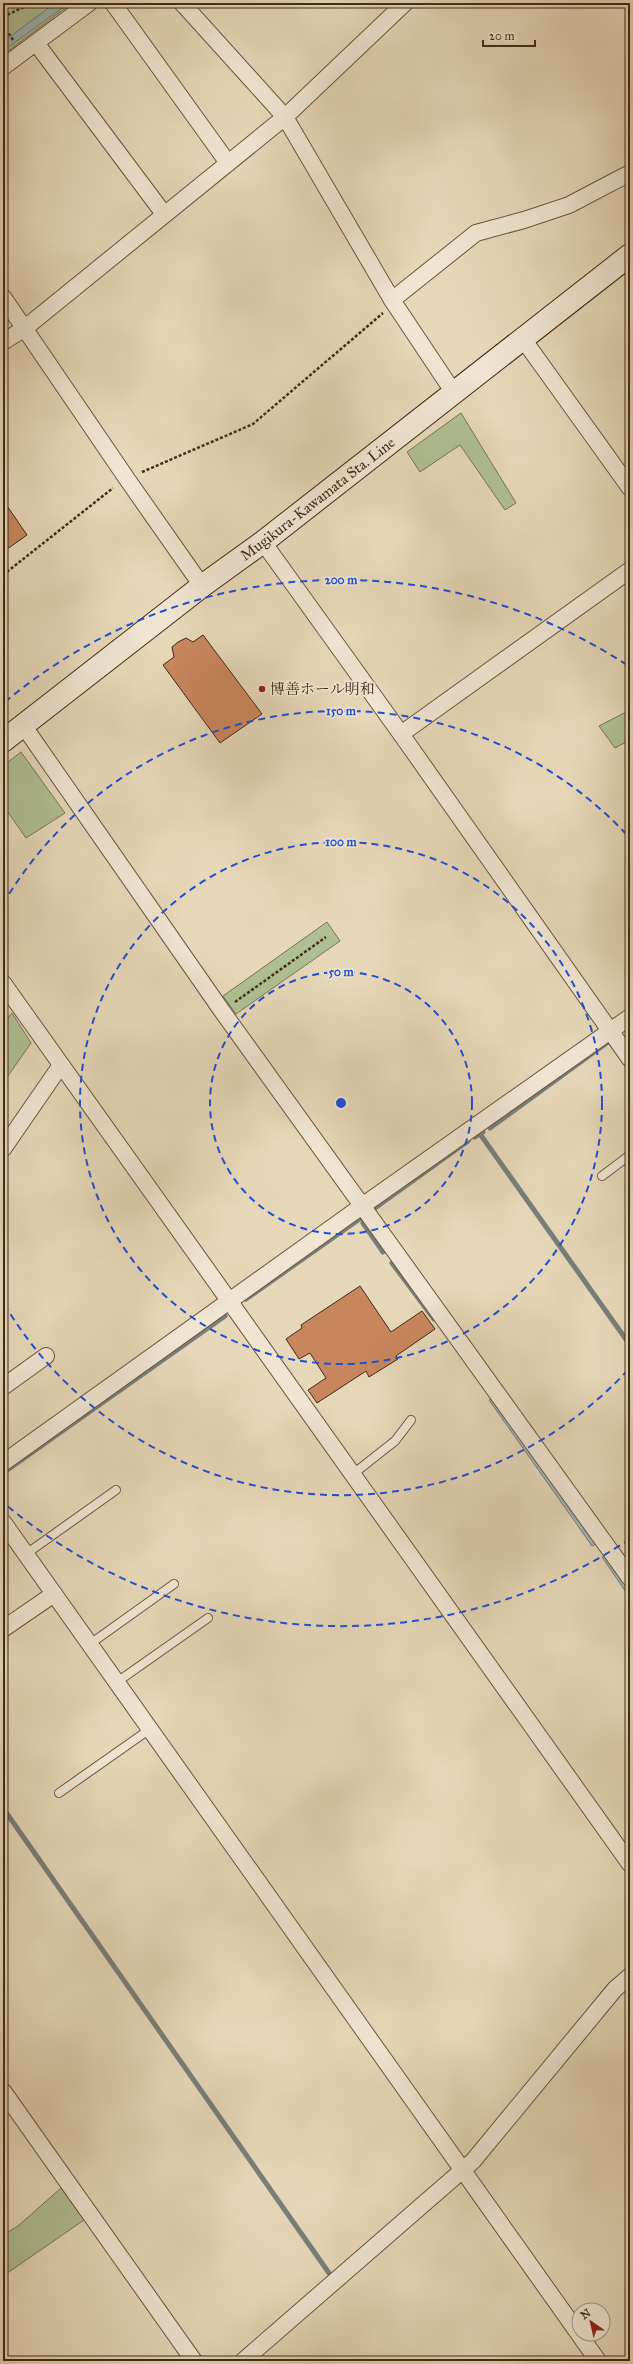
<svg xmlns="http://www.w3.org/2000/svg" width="633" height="2364" font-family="'IM FELL Great Primer','Noto Serif JP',serif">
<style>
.green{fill:#afbf93;stroke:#787456}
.water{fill:#9bb7ba;stroke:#777f79}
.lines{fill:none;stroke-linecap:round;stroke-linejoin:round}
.stream{stroke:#777f79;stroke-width:5}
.building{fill:#c8865e;stroke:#422a18}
.service-casing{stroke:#6b5540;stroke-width:10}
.minor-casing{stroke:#6b5540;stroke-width:18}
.secondary-casing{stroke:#422a18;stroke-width:24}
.path{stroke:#422a18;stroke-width:2.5;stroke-dasharray:3 2;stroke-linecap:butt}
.service{stroke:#efe5d1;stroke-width:8}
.minor{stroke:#efe5d1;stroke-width:16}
.secondary{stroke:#efe5d1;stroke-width:22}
.ring{fill:none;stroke:#1d4ed8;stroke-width:2;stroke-dasharray:7 5}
.poi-dot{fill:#8f2418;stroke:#efe5d1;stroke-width:1.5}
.labels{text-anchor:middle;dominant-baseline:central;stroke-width:3.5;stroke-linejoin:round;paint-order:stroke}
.street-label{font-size:15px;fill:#422a18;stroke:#efe5d1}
.poi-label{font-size:15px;fill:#422a18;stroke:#efe5d1;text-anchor:start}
.centre{fill:#1d4ed8;stroke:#efe5d1;stroke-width:2}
.ring-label{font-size:12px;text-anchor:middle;font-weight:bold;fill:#1d4ed8;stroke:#efe5d1;stroke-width:3.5;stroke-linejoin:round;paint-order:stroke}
</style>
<rect width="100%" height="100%" fill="#e6d7b8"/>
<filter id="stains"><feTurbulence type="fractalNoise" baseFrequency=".005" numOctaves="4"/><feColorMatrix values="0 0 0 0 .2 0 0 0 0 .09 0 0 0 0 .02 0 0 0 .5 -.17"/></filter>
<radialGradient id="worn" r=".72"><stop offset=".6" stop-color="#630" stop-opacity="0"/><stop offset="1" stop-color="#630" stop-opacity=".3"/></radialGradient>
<!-- green -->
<g class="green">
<polygon points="3,3 72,3 3,55"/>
<polygon points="461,413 516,503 505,510 460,445 420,472 407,452"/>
<polygon points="630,710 630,740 615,748 599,726"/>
<polygon points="21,752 65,813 26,838 3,805 3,766"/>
<polygon points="327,922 340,941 236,1014 223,996"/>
<polygon points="12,1013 31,1043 3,1083 3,1024"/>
<polygon points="61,2188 84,2220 3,2276 3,2235 18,2226"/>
</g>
<!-- water -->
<g class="water">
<polygon points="55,3 69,3 3,51 3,42"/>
<polygon points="494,1397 596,1544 592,1546 489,1400"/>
<polygon points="606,1555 630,1590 630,1598 602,1557"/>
</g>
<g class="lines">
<!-- stream -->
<g class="stream">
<polyline points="490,1128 608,1042"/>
<polyline points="480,1134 630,1345"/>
<polyline points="475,1137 483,1132"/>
<polyline points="375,1208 468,1141"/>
<polyline points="363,1223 383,1252"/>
<polyline points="392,1263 434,1319"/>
<polyline points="246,1299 361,1218"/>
<polyline points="3,1473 225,1316"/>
<polyline points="3,1808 329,2273"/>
</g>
</g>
<!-- building -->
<g class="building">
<polygon points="3,500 27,535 3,552"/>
<polygon points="203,635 262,714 220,743 163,665 174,657 172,647 178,642 186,638 193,642"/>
<polygon points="360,1286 391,1332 422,1311 435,1329 396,1356 398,1359 369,1377 366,1371 317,1403 308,1390 326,1378 310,1353 299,1359 286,1339 302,1328 301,1325"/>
</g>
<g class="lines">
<!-- service casing -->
<g class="service-casing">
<g id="service">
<polyline points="602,1176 630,1155"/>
<polyline points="353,1474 395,1441 411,1420"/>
<polyline points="26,1554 116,1490"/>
<polyline points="90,1644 174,1584"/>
<polyline points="117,1682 208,1618"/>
<polyline points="59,1793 150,1729"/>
</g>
</g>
<!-- minor casing -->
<g class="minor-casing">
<g id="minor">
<polyline points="113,3 228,163"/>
<polyline points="182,3 285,117 392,300 454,393"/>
<polyline points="36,43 164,214"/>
<polyline points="3,67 89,3"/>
<polyline points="3,297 127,479 202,586"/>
<polyline points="392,300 476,233 524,220 569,205 630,173"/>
<polyline points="523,339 630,488"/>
<polyline points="3,342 25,328 285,117 405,3"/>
<polyline points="263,542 401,734 630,1059"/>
<polyline points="23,725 222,1011 630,1578"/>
<polyline points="401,734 630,570"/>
<polyline points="3,983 630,1864"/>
<polyline points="3,1149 61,1065"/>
<polyline points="3,1387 46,1356"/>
<polyline points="3,1463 362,1206 630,1017"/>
<polyline points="3,1522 598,2361"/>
<polyline points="3,1629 54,1594"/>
<polyline points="3,2091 194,2361"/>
<polyline points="243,2361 473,2161 615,1989 630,1976"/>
</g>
</g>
<!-- secondary casing -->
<g class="secondary-casing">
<g id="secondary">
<path id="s1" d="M3 741 202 586 263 542 630 255"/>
</g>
</g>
<!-- path -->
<g class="path">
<polyline points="3,17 32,3"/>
<polyline points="3,25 13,40"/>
<polyline points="142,472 253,424 383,313"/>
<polyline points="3,575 113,488"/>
<polyline points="235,1002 326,937"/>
</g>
<!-- service -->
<use href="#service" class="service"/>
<!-- minor -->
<use href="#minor" class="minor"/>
<!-- secondary -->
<use href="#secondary" class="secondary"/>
</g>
<!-- distance rings -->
<g class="ring">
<circle cx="341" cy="1103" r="131"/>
<circle cx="341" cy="1103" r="261"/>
<path d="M628 1370A392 392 0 0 1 3 1302M3 904A392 392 0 0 1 628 836"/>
<path d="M630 1539A523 523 0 0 1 5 1504M5 702A523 523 0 0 1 630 667"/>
</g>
<!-- markers -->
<circle class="poi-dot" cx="262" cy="689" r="4"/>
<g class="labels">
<!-- street labels -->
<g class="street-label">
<text stroke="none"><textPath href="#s1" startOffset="397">Mugikura-Kawamata Sta. Line</textPath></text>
</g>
<!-- poi labels -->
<g class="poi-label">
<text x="270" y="689">博善ホール明和</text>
</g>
</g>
<circle cx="341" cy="1103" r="6" class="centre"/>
<g class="ring-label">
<text x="341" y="584">200 m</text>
<text x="341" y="715">150 m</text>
<text x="341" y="846">100 m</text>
<text x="341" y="976">50 m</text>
</g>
<!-- margin -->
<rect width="633" height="2364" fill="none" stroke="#e6d7b8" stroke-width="16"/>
<rect x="4" y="4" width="625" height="2356" fill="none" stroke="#422a18" stroke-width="2"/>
<rect x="8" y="8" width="617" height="2348" fill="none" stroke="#422a18"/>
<!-- north arrow -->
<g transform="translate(591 2322) rotate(326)"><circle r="19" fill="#efe5d1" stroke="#aa9a87"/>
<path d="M0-3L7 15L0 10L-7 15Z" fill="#8f2418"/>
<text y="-6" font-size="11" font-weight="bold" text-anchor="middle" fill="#422a18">N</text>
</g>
<!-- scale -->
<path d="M483 40v6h52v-6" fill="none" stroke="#422a18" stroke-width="2"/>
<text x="489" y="40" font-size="12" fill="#422a18" stroke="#efe5d1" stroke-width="3" paint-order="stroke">20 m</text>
<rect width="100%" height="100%" filter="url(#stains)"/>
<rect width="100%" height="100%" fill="url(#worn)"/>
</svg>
